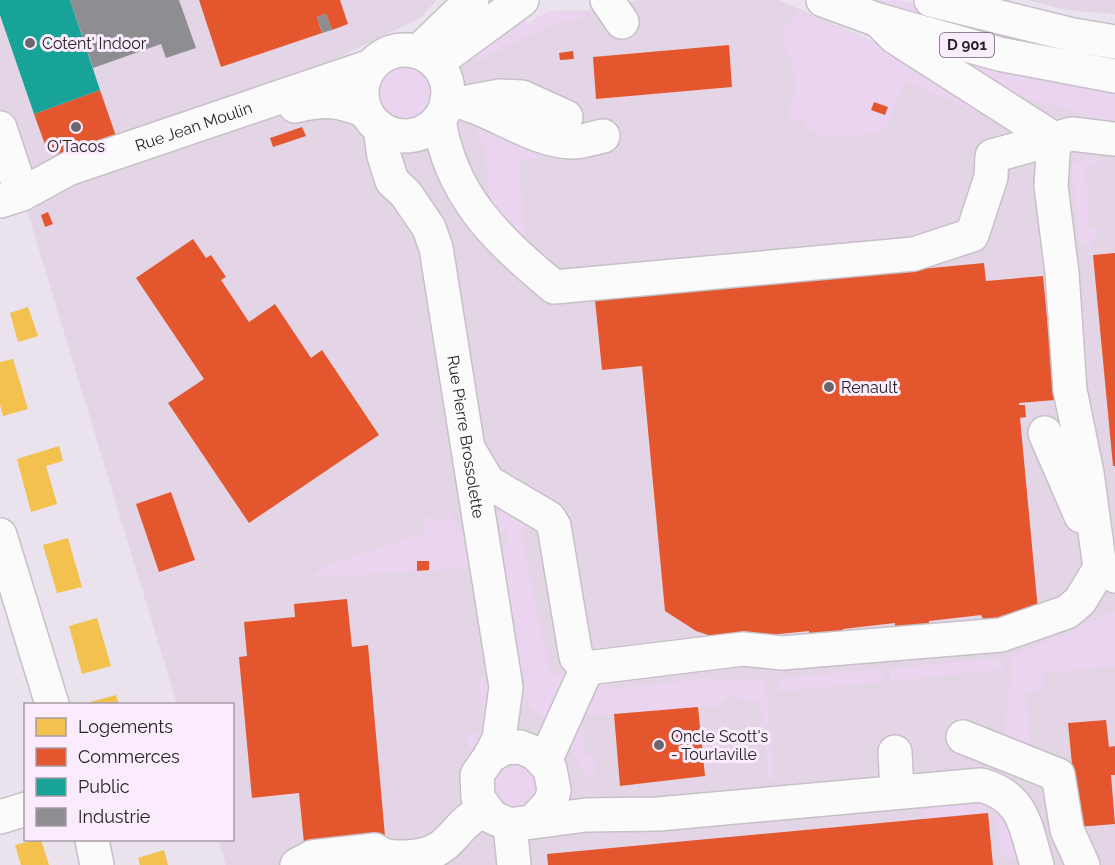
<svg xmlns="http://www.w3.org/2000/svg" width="1115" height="865" font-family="Raleway,sans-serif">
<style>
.built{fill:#e3d5e6}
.green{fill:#ebd4f0}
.homes{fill:#f2c14e}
.shops{fill:#e4572e}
.public{fill:#17a398}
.industry{fill:#8d8d92}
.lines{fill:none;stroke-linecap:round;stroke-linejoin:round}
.minor-casing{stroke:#c6c0c7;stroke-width:36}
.major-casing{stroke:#c6c0c7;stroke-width:36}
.minor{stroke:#fcfbfc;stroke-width:33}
.major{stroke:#fcfbfc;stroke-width:33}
.poi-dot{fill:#6b656d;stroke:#faecfc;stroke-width:2}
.labels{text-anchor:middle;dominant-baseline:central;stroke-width:6;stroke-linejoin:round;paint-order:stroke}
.shield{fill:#faecfc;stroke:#665f68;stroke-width:1.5}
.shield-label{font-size:15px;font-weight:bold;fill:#272228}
.poi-label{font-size:16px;fill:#272228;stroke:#faecfc;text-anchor:start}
.street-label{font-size:16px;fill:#272228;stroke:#faecfc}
</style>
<rect width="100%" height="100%" fill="#eae2ec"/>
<!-- built -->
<g class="built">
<polygon points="0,0 437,0 420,18 291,80 0,186"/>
<polygon points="637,0 778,0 877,43 971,72 1019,95 1074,111 1115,127 1115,865 226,865 218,840 232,840 232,704 177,704 22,194 295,106 393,134 407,136 419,133 431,127 448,90 446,81 516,14 529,24 540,15 553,11 609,10"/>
<polygon points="1027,0 1115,0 1115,14 1065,10"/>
</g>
<!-- green -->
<g class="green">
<polygon points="861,0 900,0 974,24 1115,53 1115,65 1074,58"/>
<path d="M553 11 584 12 587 17C545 23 515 44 478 61L473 59V55L516 14 529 24 540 15Z"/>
<polygon points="799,11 877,43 923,73 1015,123 1013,138 1012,123 1005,124 905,81 887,125 880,133 818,138 816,131 805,132 805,121 789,122 789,104 796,94 792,60 785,52 783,30"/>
<polygon points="972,63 1115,91 1115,127 1074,111 1019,95 971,72"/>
<circle cx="404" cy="93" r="26"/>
<polygon points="465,113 547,157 519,160 525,239 523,245 491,211 484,145"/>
<polygon points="1091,155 1098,158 1100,164 1085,167 1090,229 1102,229 1089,248 1079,242 1072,166 1076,162"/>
<polygon points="501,508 531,527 521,530 550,674 566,673 567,686 549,725 528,704 524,691 502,546 508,546 507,531 499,532 496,515"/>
<polygon points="450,514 462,532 468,568 310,578 322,567 424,533 426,517 433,515 436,523 446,520 446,515"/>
<polygon points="1115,611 1115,666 1043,673 1043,690 1025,692 1032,751 1003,737 1012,671 1009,658"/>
<polygon points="1001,658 1004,673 999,670 890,681 890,669"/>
<polygon points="882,669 883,682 776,692 778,682 784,678"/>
<polygon points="607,674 610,690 708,678 765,682 774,779 769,780 760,701 746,702 729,695 718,706 586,716 582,721 586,757 596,757 593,779 584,772 564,739 595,683"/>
<polygon points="478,677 485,679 490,706 486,732 468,755 468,734 484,731"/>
<circle cx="515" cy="786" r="23"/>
<polygon points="982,800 988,813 923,819 922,806"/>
<polygon points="1001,814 1025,861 1001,856 996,817"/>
</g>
<!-- homes -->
<g class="homes">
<polygon points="28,307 38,336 18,342 10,313"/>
<polygon points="13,359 28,409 3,416 0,405 0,362"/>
<polygon points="59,446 63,461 46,466 57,504 31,512 17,459"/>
<polygon points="68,538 82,587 57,593 43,545"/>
<polygon points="97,618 111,666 82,674 69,626"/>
<polygon points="116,695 119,704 91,704 90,702"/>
<polygon points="35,840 41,840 49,865 21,865 15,845"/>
<polygon points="164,850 168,865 140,865 138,858"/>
</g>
<!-- shops -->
<g class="shops">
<polygon points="199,0 340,0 348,24 332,30 326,14 317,17 322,33 221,67"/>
<polygon points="729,45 732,87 596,99 593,57"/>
<polygon points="573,51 574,59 560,60 559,53"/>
<polygon points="100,90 117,139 64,158 47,150 34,114"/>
<polygon points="874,102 888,107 885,115 871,110"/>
<polygon points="302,127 306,136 273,147 270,138"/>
<polygon points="48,212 53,224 45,227 41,215"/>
<polygon points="193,239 206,258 211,255 226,277 221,280 249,322 275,304 311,358 322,350 379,435 249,523 168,403 204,379 136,278"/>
<polygon points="1115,253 1115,466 1113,466 1093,255"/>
<polygon points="984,263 986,281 1043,276 1055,400 1019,403 1019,405 1025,405 1026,417 1020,418 1038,610 1015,612 1015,617 985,622 981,615 929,621 929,625 895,628 895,623 843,629 843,633 809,636 809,631 739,638 708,635 696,631 665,611 642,366 602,370 595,300"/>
<polygon points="171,492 195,560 159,572 136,504"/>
<polygon points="417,561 429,561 429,570 417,571"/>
<polygon points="347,599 352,647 368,645 385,836 304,843 299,793 252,798 239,657 247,656 244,622 295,617 294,604"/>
<polygon points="698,707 705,776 620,786 614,714"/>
<polygon points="1106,720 1109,747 1115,746 1115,775 1111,775 1115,824 1078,827 1068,723"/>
<polygon points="988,813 993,865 548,865 547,854"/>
</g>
<!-- public -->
<polygon class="public" points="0,0 70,0 100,90 34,114 0,15"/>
<!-- industry -->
<g class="industry">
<polygon points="70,0 179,0 196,48 166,58 161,44 93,68"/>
<polygon points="326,14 332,30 322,33 317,17"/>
</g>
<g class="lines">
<!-- minor casing -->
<g class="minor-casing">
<g id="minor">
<polyline points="607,0 622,22"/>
<polyline points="878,20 895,37 1054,139"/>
<circle cx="405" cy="93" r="43"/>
<polyline points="418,52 472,0"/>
<polyline points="436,63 522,0"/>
<path d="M447 99C490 106 529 140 571 142 581 143 593 138 603 136"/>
<polyline points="468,102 500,96 522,97 566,117"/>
<path d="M295 106C325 99 338 100 366 111"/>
<path d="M439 119C450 196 497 239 554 287L914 254 972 235 991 177 992 156 1072 134 1115 139"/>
<polyline points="0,128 22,194"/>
<path id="s1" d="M380 128 384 156 392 181 406 194 429 228 436 248 506 687 499 739 490 756"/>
<polyline points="1054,139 1051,186 1062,273 1070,390 1087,473 1100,568 1115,576"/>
<path id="s2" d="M0 201 22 194 68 169 371 66"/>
<polyline points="1045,433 1081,516"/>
<polyline points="469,450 488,482 549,518 554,526 576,657 587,668 743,649 782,653 1001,635 1067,612 1080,601 1100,568"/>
<polyline points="0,535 52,704"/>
<polyline points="963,737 1058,775 1067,830 1083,865"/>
<polyline points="895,752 897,791"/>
<polyline points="545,761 587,668"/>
<polyline points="0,817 26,809"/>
<path d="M534 820 551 802 554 790 550 769 535 753 520 747 505 748 490 756 477 775 478 798 492 817 510 825 586 815 658 814 981 785C1025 797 1025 827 1037 865"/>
<polyline points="510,825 514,865"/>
<polyline points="92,840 97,865"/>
<path d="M297 865 312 857 375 850C386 858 394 857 407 857 455 855 450 825 484 811"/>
</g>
</g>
<!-- major casing -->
<g class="major-casing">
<g id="major">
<polyline points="823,0 878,20 999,54 1115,76"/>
<polyline points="931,0 1073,35 1115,42"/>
</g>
</g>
<!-- minor -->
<use href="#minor" class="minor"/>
<!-- major -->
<use href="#major" class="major"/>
</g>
<!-- markers -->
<g class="poi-dot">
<circle cx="30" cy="43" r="6"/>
<circle cx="76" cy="127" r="6"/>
<circle cx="829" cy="387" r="6"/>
<circle cx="659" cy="745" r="6"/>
</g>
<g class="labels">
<!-- shield labels -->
<rect class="shield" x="940" y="33" width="54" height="24" rx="4.5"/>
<g class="shield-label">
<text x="967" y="45">D 901</text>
</g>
<!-- poi labels -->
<g class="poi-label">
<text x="42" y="43">Cotent' Indoor</text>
<text x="76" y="146" text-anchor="middle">O'Tacos</text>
<text x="841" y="387">Renault</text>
<text x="671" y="736">Oncle Scott's<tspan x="671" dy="18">- Tourlaville</tspan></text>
</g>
<!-- street labels -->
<g class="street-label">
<text stroke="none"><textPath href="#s2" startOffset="208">Rue Jean Moulin</textPath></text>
<text stroke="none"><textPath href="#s1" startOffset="327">Rue Pierre Brossolette</textPath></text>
</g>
</g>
<!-- legend -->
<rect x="24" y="703" width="210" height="138" fill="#faecfc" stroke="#a69ba7" stroke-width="1.5"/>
<rect x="36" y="718" width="30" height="18" fill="#f2c14e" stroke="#a69ba7" stroke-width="1.5"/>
<text x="78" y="733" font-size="18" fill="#272228">Logements</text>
<rect x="36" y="748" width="30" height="18" fill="#e4572e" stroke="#a69ba7" stroke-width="1.5"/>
<text x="78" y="763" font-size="18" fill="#272228">Commerces</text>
<rect x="36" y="778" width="30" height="18" fill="#17a398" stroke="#a69ba7" stroke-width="1.5"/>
<text x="78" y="793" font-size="18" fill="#272228">Public</text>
<rect x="36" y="808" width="30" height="18" fill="#8d8d92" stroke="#a69ba7" stroke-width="1.5"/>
<text x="78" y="823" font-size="18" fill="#272228">Industrie</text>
</svg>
